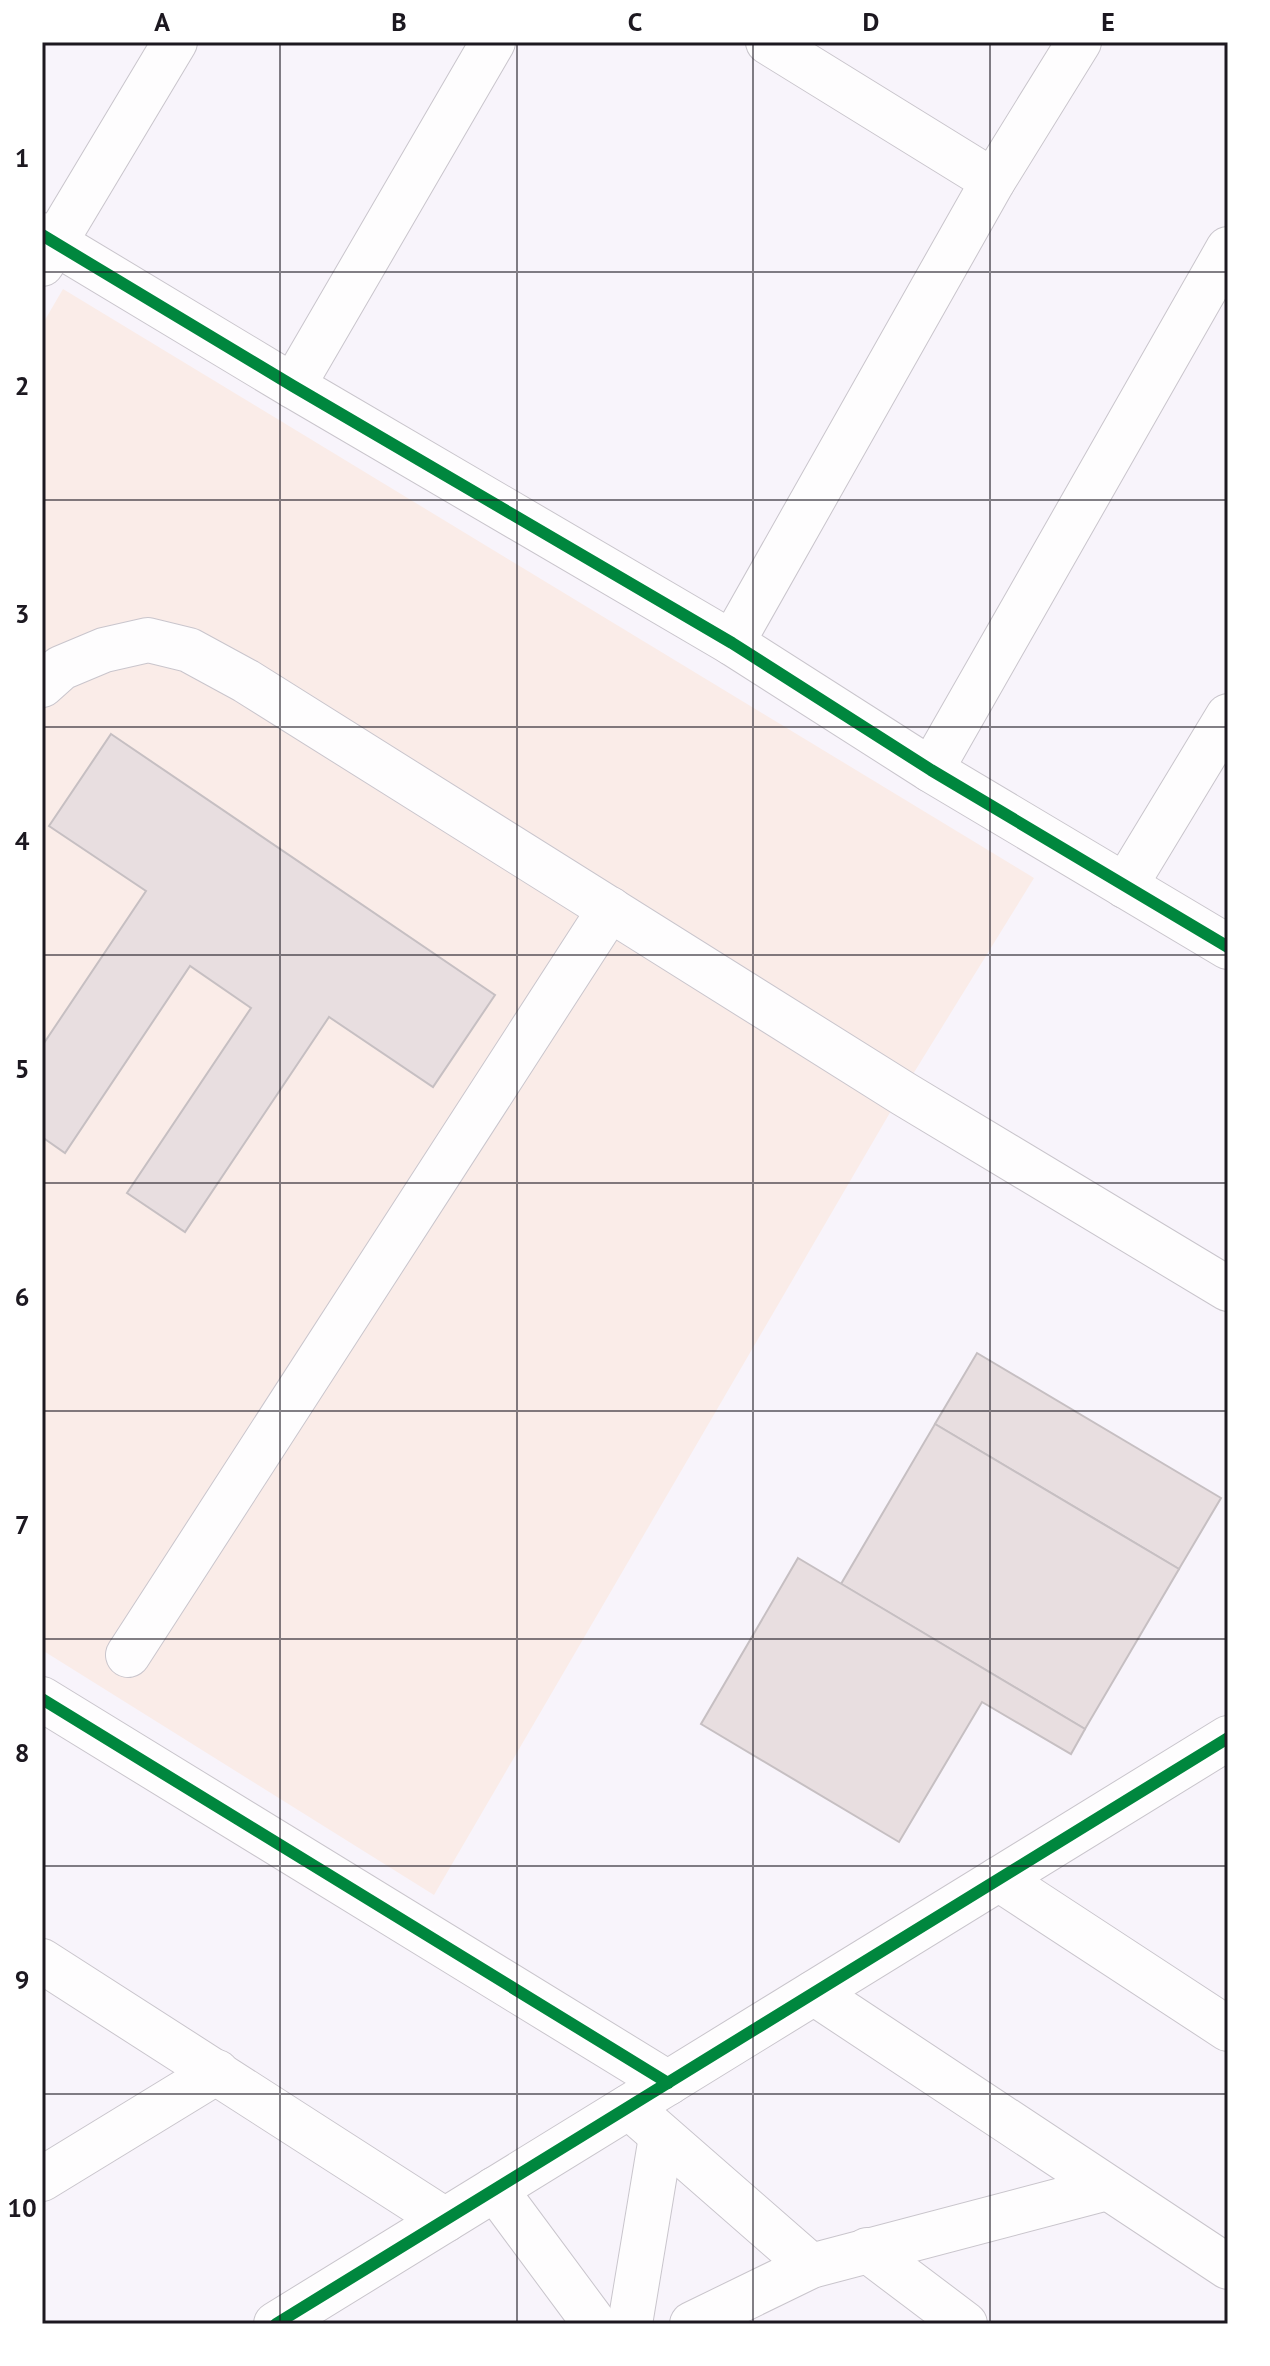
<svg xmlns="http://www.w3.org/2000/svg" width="1270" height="2366" font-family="'PT Sans',sans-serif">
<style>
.industrial{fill:#faece8}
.building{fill:#e8dee0;stroke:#c6bfc2;stroke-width:2}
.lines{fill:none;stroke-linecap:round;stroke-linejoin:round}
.minor-casing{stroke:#c9c5cc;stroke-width:46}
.minor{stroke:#fefdfe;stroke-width:44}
.cycleway-casing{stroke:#fff;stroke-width:17}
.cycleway{stroke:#00873e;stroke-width:12}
.grid{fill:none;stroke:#1c1820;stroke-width:2;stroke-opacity:0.55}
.neatline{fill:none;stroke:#1c1820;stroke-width:3}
.grid-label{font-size:26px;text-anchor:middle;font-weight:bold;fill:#1c1820}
</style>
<rect width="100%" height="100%" fill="#f8f4fb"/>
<!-- industrial -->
<polygon class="industrial" points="63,289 1034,878 902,1092 434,1895 42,1650 42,325"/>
<!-- building -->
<g class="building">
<polygon points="111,734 495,995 433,1087 329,1017 185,1232 127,1193 251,1008 190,966 65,1153 42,1137 42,1046 146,891 49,826"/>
<polygon points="977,1353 1221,1498 1179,1569 935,1424"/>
<polygon points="935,1424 1179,1569 1085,1729 841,1584"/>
<polygon points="798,1558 1085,1729 1071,1754 982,1702 899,1842 701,1724"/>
</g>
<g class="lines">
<!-- minor casing -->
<g class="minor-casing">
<g id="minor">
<polyline points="768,42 993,181"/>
<polyline points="42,235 293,386 732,643 931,770 1228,947"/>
<polyline points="42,264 175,42"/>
<polyline points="293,386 493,42"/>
<polyline points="732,643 993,181 1079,42"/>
<polyline points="42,685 61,668 104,650 148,640 189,650 246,681 904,1094 1228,1289"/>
<polyline points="931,770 1228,249"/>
<polyline points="1125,886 1228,716"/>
<polyline points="128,1655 610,909"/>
<polyline points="42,1699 668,2083"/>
<polyline points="999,1879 1228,2029"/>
<polyline points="42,1961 445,2220"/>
<polyline points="814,1993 1228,2267"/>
<polyline points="629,2107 811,2266"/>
<polyline points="42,2179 217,2072"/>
<polyline points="495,2189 595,2324"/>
<polyline points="867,2250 965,2324"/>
<polyline points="276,2324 1228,1738"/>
<polyline points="630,2324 661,2137"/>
<polyline points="692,2324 811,2266 1107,2188"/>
</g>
</g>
<!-- minor -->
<use href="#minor" class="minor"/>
<!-- cycleway casing -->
<g class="cycleway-casing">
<g id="cycleway">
<polyline points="42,235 293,386 732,643 931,770 1228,947"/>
<polyline points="42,1699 668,2083"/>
<polyline points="276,2324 1228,1738"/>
</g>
</g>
<!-- cycleway -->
<use href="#cycleway" class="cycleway"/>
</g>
<!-- grid -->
<path class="grid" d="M280 42V2324M517 42V2324M753 42V2324M990 42V2324M42 272H1228M42 500H1228M42 727H1228M42 955H1228M42 1183H1228M42 1411H1228M42 1639H1228M42 1866H1228M42 2094H1228"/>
<!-- border -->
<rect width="1270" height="2366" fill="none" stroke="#ffffff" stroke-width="88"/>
<rect x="44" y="44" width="1182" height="2278" class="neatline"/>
<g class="grid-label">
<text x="162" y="31">A</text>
<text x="399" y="31">B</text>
<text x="635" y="31">C</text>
<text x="871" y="31">D</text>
<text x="1108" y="31">E</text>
<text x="22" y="167">1</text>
<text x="22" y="395">2</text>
<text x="22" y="623">3</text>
<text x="22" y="850">4</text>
<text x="22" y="1078">5</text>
<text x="22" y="1306">6</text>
<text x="22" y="1534">7</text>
<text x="22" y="1762">8</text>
<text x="22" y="1989">9</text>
<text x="22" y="2217">10</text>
</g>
</svg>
